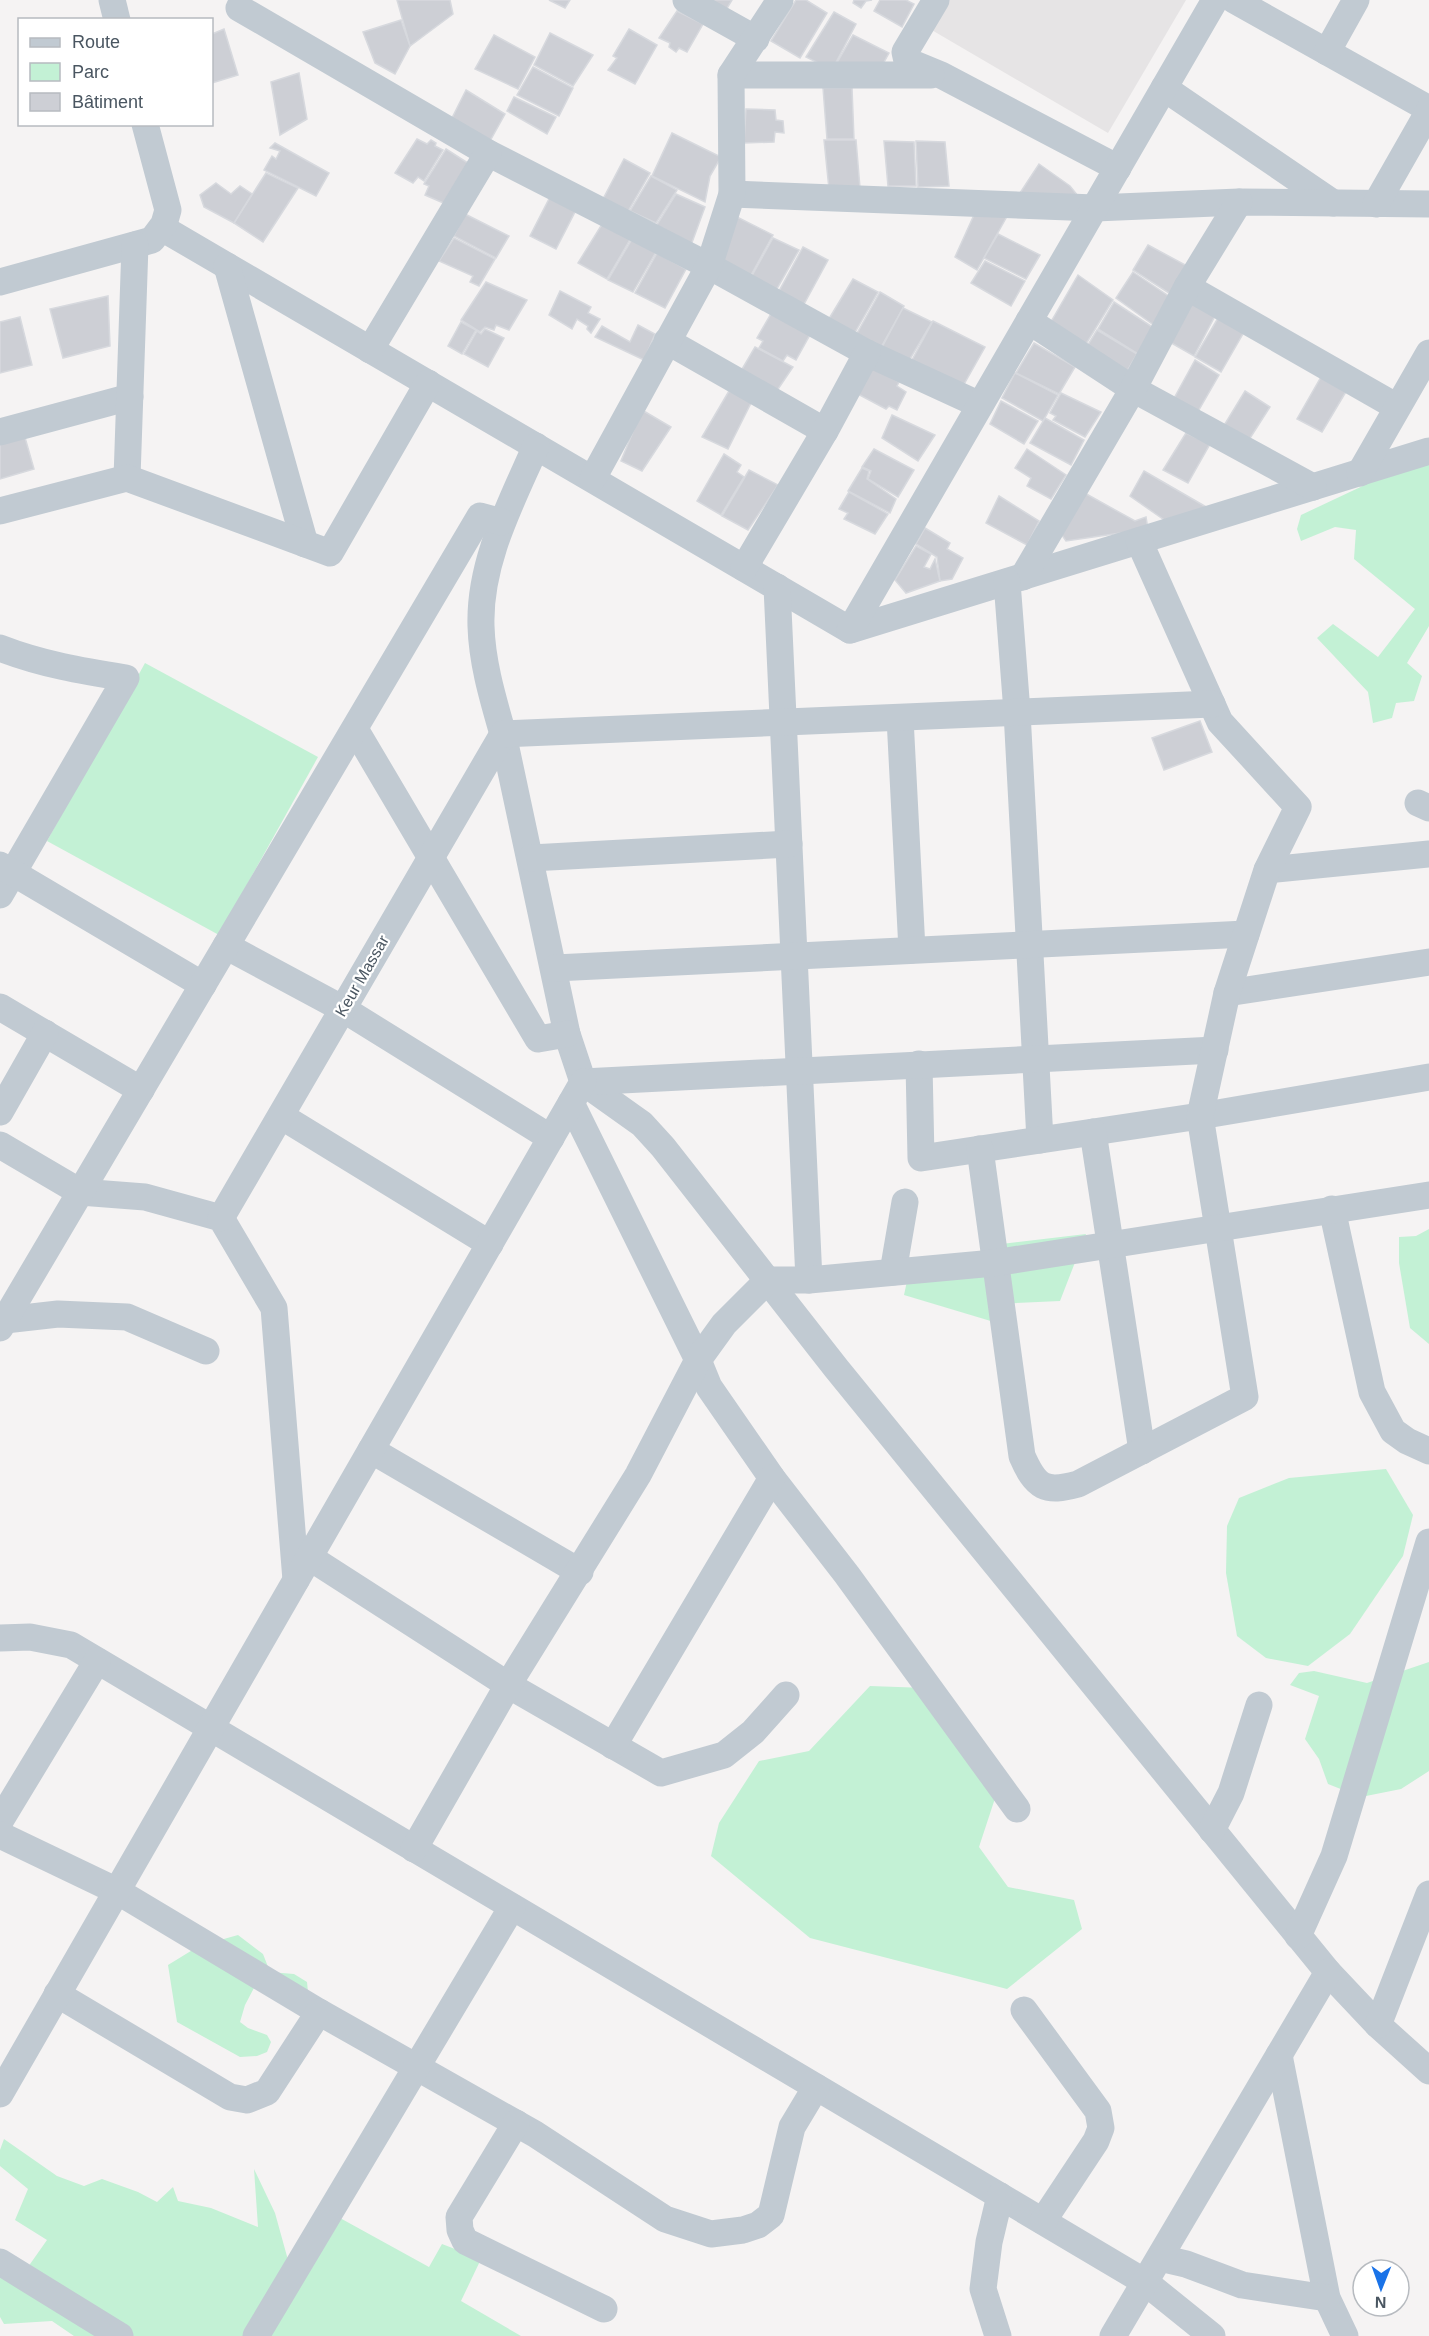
<svg xmlns="http://www.w3.org/2000/svg" width="1429" height="2336" font-family="Helvetica,sans-serif">
<style>
.education{fill:#e6e4e5}
.green{fill:#c3f1d5}
.building{fill:#cdcfd5;stroke:#d7d9de;stroke-width:1.5}
.lines{fill:none;stroke-linecap:round;stroke-linejoin:round}
.minor{stroke:#c1cad2;stroke-width:27}
.labels{text-anchor:middle;dominant-baseline:central;stroke-width:4.5;stroke-linejoin:round;paint-order:stroke}
.street-label{font-size:16px;fill:#4a5661;stroke:#fff}
</style>
<rect width="100%" height="100%" fill="#f5f3f3"/>
<!-- education -->
<polygon class="education" points="947,0 1186,0 1108,133 930,29"/>
<!-- green -->
<g class="green">
<polygon points="1429,464 1429,626 1407,663 1422,676 1414,701 1396,703 1392,718 1373,723 1368,692 1317,638 1333,624 1378,657 1415,609 1354,559 1356,530 1335,527 1301,541 1297,529 1301,515 1369,483"/>
<polygon points="145,663 318,757 219,935 47,841"/>
<polygon points="1429,1229 1429,1344 1410,1328 1399,1263 1399,1237 1416,1236"/>
<polygon points="1086,1234 1060,1301 997,1304 994,1322 904,1295 909,1272 958,1275 985,1246"/>
<polygon points="1386,1469 1413,1515 1403,1556 1350,1634 1308,1666 1266,1658 1237,1636 1226,1573 1227,1526 1239,1498 1289,1478"/>
<polygon points="1429,1662 1429,1771 1401,1789 1361,1797 1328,1784 1319,1759 1305,1739 1319,1696 1290,1685 1299,1673 1314,1671 1367,1683"/>
<polygon points="870,1686 926,1688 1003,1774 979,1847 1008,1887 1074,1900 1082,1929 1007,1989 810,1938 711,1856 719,1823 759,1761 809,1751"/>
<polygon points="238,1935 263,1954 270,1972 294,1974 307,1982 309,2002 255,1986 245,2005 240,2022 248,2028 267,2035 271,2042 267,2052 257,2056 240,2057 177,2022 168,1965 199,1946"/>
<polygon points="4,2139 57,2176 84,2186 102,2179 138,2192 157,2202 173,2187 178,2201 211,2208 258,2227 254,2169 275,2213 288,2260 340,2218 429,2267 442,2244 481,2259 461,2301 521,2336 74,2336 52,2321 4,2324 0,2317 0,2256 28,2267 47,2240 15,2220 28,2189 0,2166 0,2150"/>
</g>
<!-- building -->
<g class="building">
<polygon points="397,0 450,0 453,14 410,46"/>
<polygon points="549,0 570,0 565,8"/>
<polygon points="706,0 732,0 726,10"/>
<polygon points="796,0 806,0 827,13 800,58 771,41"/>
<polygon points="854,0 872,0 866,1 861,8 853,3"/>
<polygon points="880,0 906,0 914,4 902,27 874,11"/>
<polygon points="677,11 703,24 687,52 679,48 676,52 669,47 670,43 659,38"/>
<polygon points="834,12 856,24 832,70 806,57"/>
<polygon points="401,20 410,46 395,74 375,63 363,32"/>
<polygon points="224,29 238,75 212,83 212,34"/>
<polygon points="629,29 657,45 635,84 608,70 617,58 613,56"/>
<polygon points="550,33 593,55 573,86 534,65"/>
<polygon points="494,35 535,57 518,89 475,69"/>
<polygon points="853,35 889,53 873,82 828,78"/>
<polygon points="533,67 573,88 559,116 517,95"/>
<polygon points="299,73 307,119 280,135 271,82"/>
<polygon points="823,88 852,88 854,139 827,139"/>
<polygon points="466,90 505,114 490,141 451,120"/>
<polygon points="514,97 556,117 547,134 507,111"/>
<polygon points="746,109 775,110 776,120 783,121 784,133 775,132 774,142 744,143"/>
<polygon points="672,133 721,157 710,176 705,202 652,176"/>
<polygon points="417,139 427,144 431,140 436,143 435,146 443,150 424,181 418,177 413,183 395,173"/>
<polygon points="824,140 856,140 860,188 829,189"/>
<polygon points="884,141 914,142 916,186 888,186"/>
<polygon points="916,141 945,142 949,186 918,187"/>
<polygon points="275,143 329,173 316,196 264,170 272,156 276,159 280,151 270,148"/>
<polygon points="446,149 471,165 448,205 425,195 429,186 424,184"/>
<polygon points="624,159 650,173 627,213 602,201"/>
<polygon points="1039,164 1070,186 1078,196 1018,196"/>
<polygon points="266,173 298,188 263,242 234,223"/>
<polygon points="651,176 677,190 656,223 630,211"/>
<polygon points="216,183 231,194 240,186 252,194 234,223 204,207 200,195"/>
<polygon points="676,194 705,207 690,248 653,231"/>
<polygon points="551,195 577,208 556,249 530,236"/>
<polygon points="1010,211 977,270 955,257 974,215"/>
<polygon points="465,214 509,236 496,258 454,236"/>
<polygon points="731,214 773,235 750,277 715,257"/>
<polygon points="604,221 631,238 607,279 578,263"/>
<polygon points="998,234 1040,255 1026,279 984,258"/>
<polygon points="454,238 495,259 479,286 470,282 473,276 439,261"/>
<polygon points="773,238 799,250 774,294 749,281"/>
<polygon points="632,239 656,252 633,292 608,280"/>
<polygon points="1148,245 1189,267 1172,295 1133,270"/>
<polygon points="803,247 828,260 803,306 778,293"/>
<polygon points="657,253 686,269 665,308 635,293"/>
<polygon points="985,261 1025,281 1011,306 971,283"/>
<polygon points="1133,272 1173,299 1155,326 1116,298"/>
<polygon points="1078,275 1113,300 1083,349 1048,327"/>
<polygon points="853,279 878,292 853,336 827,322"/>
<polygon points="486,282 527,300 509,330 496,325 494,330 485,327 480,332 461,320"/>
<polygon points="560,291 591,307 588,313 600,319 591,333 587,329 588,326 577,319 572,329 549,315"/>
<polygon points="880,292 904,306 880,349 855,337"/>
<polygon points="108,296 110,346 63,358 50,309"/>
<polygon points="1191,300 1215,316 1194,356 1166,340"/>
<polygon points="1114,302 1154,328 1138,354 1098,329"/>
<polygon points="903,308 932,322 907,364 880,351"/>
<polygon points="772,312 811,333 796,360 787,355 783,361 759,348 763,341 757,338"/>
<polygon points="20,317 32,365 0,373 0,322"/>
<polygon points="1218,318 1244,332 1221,372 1195,357"/>
<polygon points="933,321 985,347 963,386 911,362"/>
<polygon points="461,322 476,330 462,354 448,346"/>
<polygon points="638,325 655,334 644,360 595,337 602,326 630,342"/>
<polygon points="485,329 504,338 488,367 464,354 477,331 481,334"/>
<polygon points="1097,330 1137,354 1119,385 1078,361"/>
<polygon points="1034,343 1075,367 1059,394 1016,373"/>
<polygon points="755,347 793,367 774,395 738,376"/>
<polygon points="1195,360 1219,375 1196,415 1172,402"/>
<polygon points="866,363 899,382 897,386 906,392 897,410 889,406 886,409 852,391"/>
<polygon points="1015,373 1058,395 1043,421 1002,398"/>
<polygon points="1321,377 1347,390 1322,432 1297,419"/>
<polygon points="729,391 752,401 728,449 702,437"/>
<polygon points="1245,391 1270,407 1245,446 1220,432"/>
<polygon points="1061,393 1101,412 1085,437 1053,420 1056,416 1050,413"/>
<polygon points="1001,401 1038,421 1024,444 990,424"/>
<polygon points="642,410 671,427 642,471 621,461"/>
<polygon points="892,415 935,435 918,461 882,438"/>
<polygon points="1045,418 1084,440 1071,465 1030,443"/>
<polygon points="1186,433 1210,444 1188,483 1163,470"/>
<polygon points="24,434 34,469 0,479 0,440"/>
<polygon points="874,449 914,470 898,497 868,479 871,471 862,467"/>
<polygon points="1027,449 1066,475 1051,499 1027,486 1031,478 1015,468"/>
<polygon points="724,454 741,465 737,472 744,477 721,515 697,501"/>
<polygon points="862,468 869,471 867,479 896,499 890,513 848,491"/>
<polygon points="749,470 778,485 748,530 722,516"/>
<polygon points="1144,471 1208,508 1170,524 1130,496"/>
<polygon points="1081,491 1135,521 1146,517 1148,529 1066,541 1059,531"/>
<polygon points="849,492 888,514 875,534 844,519 848,513 839,509"/>
<polygon points="999,496 1039,521 1027,545 986,523"/>
<polygon points="925,528 950,543 947,549 963,558 952,579 940,581 937,557 916,544"/>
<polygon points="916,546 931,554 924,567 930,569 935,559 940,581 906,593 895,580"/>
<polygon points="1200,721 1212,752 1164,770 1152,738"/>
</g>
<g class="lines">
<!-- minor -->
<g class="minor">
<polyline points="112,0 117,20"/>
<polyline points="686,0 756,39"/>
<polyline points="936,0 905,52 907,61 941,75 1118,168"/>
<polyline points="1234,0 1429,109"/>
<polyline points="239,8 488,153 709,266 867,353 980,405"/>
<polyline points="1327,52 1356,0"/>
<polyline points="731,75 931,75"/>
<polyline points="1164,88 1333,203"/>
<polyline points="732,194 1095,208 1239,202 1429,204"/>
<polyline points="1376,204 1429,111"/>
<polyline points="162,228 850,630 1429,451"/>
<polyline points="227,266 305,544"/>
<polyline points="0,282 152,240 164,224 168,210 145,124"/>
<polyline points="1187,287 1397,407"/>
<polyline points="1029,321 1133,389 1313,487"/>
<polyline points="667,341 825,431"/>
<polyline points="370,350 488,153"/>
<polyline points="0,432 130,397"/>
<path d="M536 446C511 503 479 562 481 626 482 663 493 699 503 734L567 1034 583 1082 642 1124 663 1147 836 1368 1328 1972 1378 2025 1429 2071"/>
<polyline points="1360,473 1429,353"/>
<polyline points="127,478 135,245"/>
<polyline points="593,478 709,266 732,194 731,75 780,0"/>
<polyline points="0,511 127,478 330,553 428,383"/>
<polyline points="744,568 825,431 867,353"/>
<polyline points="1023,577 1133,389 1187,287 1239,202"/>
<polyline points="1007,582 1017,712 1040,1140"/>
<polyline points="777,587 809,1280"/>
<polyline points="850,630 1215,0"/>
<path d="M0 648C41 664 82 671 126 678L0 895"/>
<polyline points="900,718 912,950"/>
<polyline points="355,729 538,1039 567,1034"/>
<polyline points="1418,803 1429,808"/>
<polyline points="531,858 789,844"/>
<polyline points="0,865 203,985"/>
<polyline points="1267,870 1429,854"/>
<polyline points="226,946 343,1009 551,1138"/>
<polyline points="555,968 1246,934"/>
<polyline points="1227,993 1429,962"/>
<polyline points="0,1007 141,1090"/>
<polyline points="919,1064 921,1158 1200,1116 1429,1077"/>
<polyline points="583,1082 1215,1050"/>
<polyline points="571,1103 698,1360 709,1387 772,1478 847,1575 1017,1809"/>
<polyline points="0,1112 45,1033"/>
<polyline points="281,1116 490,1244"/>
<polyline points="1093,1132 1142,1451"/>
<polyline points="0,1145 80,1192 145,1197 221,1218 274,1308 296,1580"/>
<path d="M980 1149 1022 1456C1036 1488 1045 1493 1078 1484L1245 1397 1200 1116 1227 993 1267 870 1298 807 1220 722 1139 541"/>
<polyline points="1332,1209 1372,1392 1393,1431 1407,1441 1429,1451"/>
<polyline points="221,1218 503,734 1212,704"/>
<polyline points="893,1272 905,1202"/>
<polyline points="5,1320 58,1314 127,1317 206,1351"/>
<polyline points="0,1328 480,516 502,522"/>
<polyline points="371,1450 580,1572"/>
<polyline points="309,1557 508,1685 661,1773 724,1755 753,1732 786,1695"/>
<polyline points="0,1638 30,1637 71,1645 1145,2282 1212,2336"/>
<polyline points="613,1746 772,1478"/>
<polyline points="0,1821 97,1661"/>
<polyline points="1212,1830 1231,1793 1259,1705"/>
<polyline points="0,1835 117,1891 319,2012"/>
<polyline points="414,1849 508,1685 638,1475 698,1360 724,1324 768,1280 809,1280 994,1263 1429,1195"/>
<polyline points="1298,1936 1334,1856 1429,1542"/>
<polyline points="57,1994 230,2097 247,2100 267,2092 319,2012 535,2134 665,2219 711,2234 743,2230 758,2225 771,2215 792,2127 816,2087"/>
<polyline points="1024,2010 1098,2111 1101,2128 1096,2141 1043,2221"/>
<polyline points="1378,2025 1429,1894"/>
<polyline points="1279,2055 1327,2298 1345,2336"/>
<polyline points="0,2094 583,1082"/>
<polyline points="516,2123 459,2217 460,2230 465,2241 604,2309"/>
<polyline points="1160,2258 1186,2264 1242,2285 1327,2298"/>
<polyline points="0,2262 120,2336"/>
<polyline points="256,2336 512,1907"/>
<polyline points="998,2336 983,2289 989,2242 1000,2196"/>
<polyline points="1113,2336 1328,1972"/>
</g>
</g>
<g class="labels">
<!-- street labels -->
<g class="street-label">
<text transform="translate(362 976) rotate(-60)">Keur Massar</text>
</g>
</g>
<!-- legend -->
<rect x="18" y="18" width="195" height="108" fill="#ffffff" stroke="#b7bbc0" stroke-width="1.5"/>
<rect x="30" y="38" width="30" height="9" fill="#c1cad2" stroke="#b7bbc0" stroke-width="1.5"/>
<text x="72" y="48" font-size="18" fill="#4a5661">Route</text>
<rect x="30" y="63" width="30" height="18" fill="#c3f1d5" stroke="#b7bbc0" stroke-width="1.5"/>
<text x="72" y="78" font-size="18" fill="#4a5661">Parc</text>
<rect x="30" y="93" width="30" height="18" fill="#cdcfd5" stroke="#b7bbc0" stroke-width="1.5"/>
<text x="72" y="108" font-size="18" fill="#4a5661">Bâtiment</text>
<!-- north arrow -->
<g transform="translate(1381 2288) rotate(181)"><circle r="28" fill="#ffffff" stroke="#b7bbc0" stroke-width="1.5"/>
<path d="M0-4.5L10 22L0 15L-10 22Z" fill="#1a73e8"/>
<text y="-9" font-size="16" font-weight="bold" text-anchor="middle" fill="#4a5661">N</text>
</g>
</svg>
